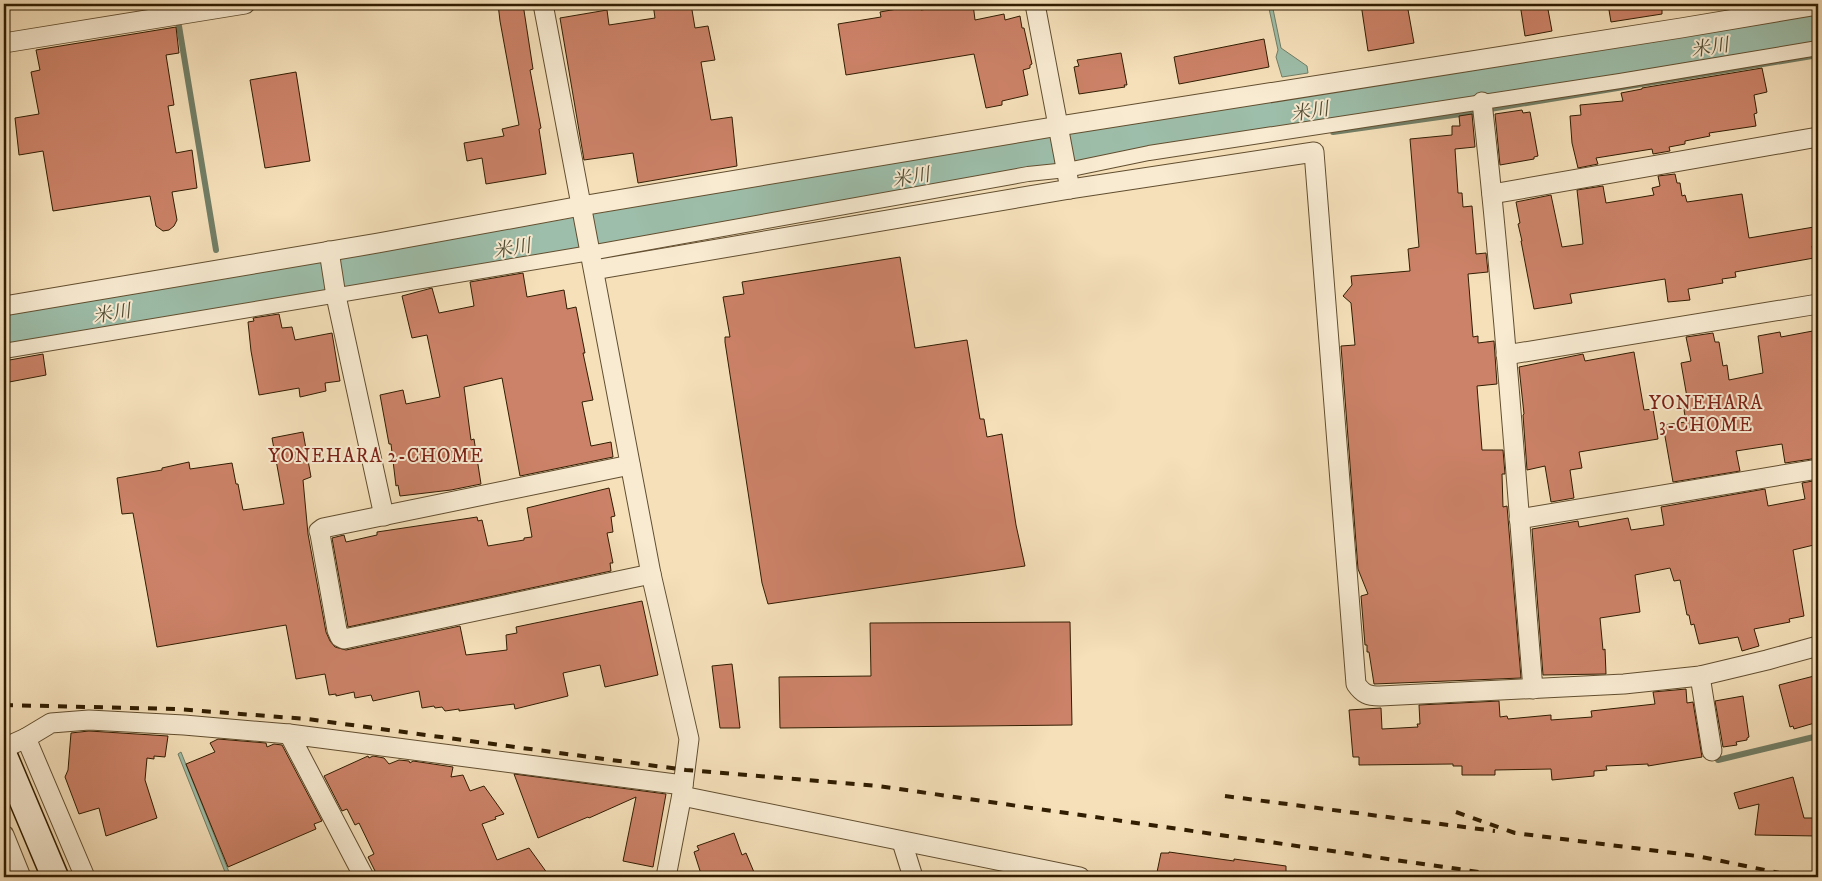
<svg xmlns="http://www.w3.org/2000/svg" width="1822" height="881" font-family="'IM FELL DW Pica','Noto Serif JP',serif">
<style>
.water{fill:#9dbeaa;stroke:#727e66}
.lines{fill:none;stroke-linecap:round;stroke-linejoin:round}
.stream{stroke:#727e66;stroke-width:6}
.river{stroke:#9dbeaa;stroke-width:39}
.building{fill:#cc8268;stroke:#311d01}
.pedestrian-casing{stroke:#624e2f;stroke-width:16}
.minor-casing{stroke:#624e2f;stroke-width:21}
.secondary-casing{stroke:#311d01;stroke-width:29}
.pedestrian{stroke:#f8ebd2;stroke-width:14}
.minor{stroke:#f8ebd2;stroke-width:19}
.secondary{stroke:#f8ebd2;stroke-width:26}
.rail{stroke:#311d01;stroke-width:4;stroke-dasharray:9 9;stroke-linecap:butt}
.labels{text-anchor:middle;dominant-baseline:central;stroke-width:4;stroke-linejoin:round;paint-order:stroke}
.water-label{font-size:19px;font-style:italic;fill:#514d34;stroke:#f8ebd2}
.neighbourhood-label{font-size:19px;letter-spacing:1px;fill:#7a1f14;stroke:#f8ebd2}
</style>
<rect width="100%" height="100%" fill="#f5e0ba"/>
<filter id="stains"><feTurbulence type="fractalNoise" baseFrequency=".004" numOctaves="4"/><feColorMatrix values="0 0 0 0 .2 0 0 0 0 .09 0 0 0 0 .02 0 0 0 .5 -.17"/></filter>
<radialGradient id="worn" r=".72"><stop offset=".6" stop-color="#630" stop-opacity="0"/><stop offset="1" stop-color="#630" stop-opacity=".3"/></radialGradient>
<!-- water -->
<g class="water">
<polygon points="1268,4 1272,4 1281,48 1307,66 1308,73 1282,77 1276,57 1278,50"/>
<polygon points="181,752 231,877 227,877 178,754"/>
</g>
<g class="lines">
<!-- stream -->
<g class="stream">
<polyline points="179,26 216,250"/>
<polyline points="1490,109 1818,55"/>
<polyline points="1333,132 1475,112"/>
<polyline points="1718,760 1818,736"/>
</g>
<!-- river -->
<path class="river" d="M4 331C153 307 302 284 451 259 642 227 833 192 1024 158 1289 113 1554 75 1818 30"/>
</g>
<!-- building -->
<g class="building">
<polygon points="498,4 523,4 533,69 530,70 541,128 539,129 546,174 486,184 482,158 467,161 464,143 504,136 502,129 519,125 500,21"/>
<polygon points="653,4 691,4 695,28 708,26 715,60 701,62 711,120 732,117 737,166 638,183 633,153 584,160 560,18 607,10 609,25 655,18"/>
<polygon points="958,4 973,4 975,20 1004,14 1005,20 1020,16 1022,28 1024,28 1032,64 1030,65 1030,68 1023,70 1028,95 1002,101 1002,105 986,108 974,54 846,75 838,24 881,17 880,12 920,5 921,10"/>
<polygon points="1361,4 1407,4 1414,43 1368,51"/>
<polygon points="1520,4 1547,4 1552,31 1525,36"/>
<polygon points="1608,4 1662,4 1662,14 1611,22"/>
<polygon points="176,27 179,53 166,55 174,105 168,106 176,153 192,150 197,188 172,192 177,220 174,226 169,230 163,231 156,226 150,196 53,211 43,151 19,155 15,118 39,114 31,72 40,70 36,50"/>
<polygon points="1264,39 1269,67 1179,84 1174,57"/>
<polygon points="1121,53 1127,85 1124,85 1125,87 1079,94 1074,67 1079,66 1077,60"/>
<polygon points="1762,68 1767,92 1754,95 1757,113 1754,114 1756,126 1709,133 1710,136 1685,141 1685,144 1669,147 1670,151 1653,154 1652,149 1596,158 1598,164 1578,168 1572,143 1570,116 1581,115 1580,105 1623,101 1621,93 1642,89 1642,88"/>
<polygon points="296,72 310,161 265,168 250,80"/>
<polygon points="1522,110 1523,113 1530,112 1538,156 1534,157 1534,159 1500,165 1495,114"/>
<polygon points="1472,114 1475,147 1455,149 1458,193 1462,193 1463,207 1472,206 1476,254 1486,253 1488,272 1468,274 1473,337 1478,336 1478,343 1494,341 1497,384 1477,386 1482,450 1503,450 1505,474 1502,474 1503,507 1507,506 1521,678 1374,684 1369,652 1367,652 1367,645 1365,645 1361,596 1368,594 1358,569 1341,346 1355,345 1351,303 1343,296 1352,285 1351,276 1410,271 1408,249 1419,247 1410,139 1452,135 1452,126 1460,126 1459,116"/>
<polygon points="1675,174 1677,183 1680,183 1682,196 1685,195 1687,202 1742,194 1749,238 1814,227 1817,245 1812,246 1814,258 1735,272 1736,277 1722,279 1723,283 1688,289 1690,300 1668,302 1665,279 1570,294 1572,303 1534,309 1521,241 1522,241 1518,224 1520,223 1516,202 1551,195 1562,247 1583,244 1577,190 1603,186 1606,203 1654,195 1652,188 1660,186 1658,176"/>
<polygon points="900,257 915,348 967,340 980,419 984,419 987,437 1002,434 1016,525 1025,566 768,604 762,583 725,342 725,337 730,337 723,297 744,294 742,282"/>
<polygon points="523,273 527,297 564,290 567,309 576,307 585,353 583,353 593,400 582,402 591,446 611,442 613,457 520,476 502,378 464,387 471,440 474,439 481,484 451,490 400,496 398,485 396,486 391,444 389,444 380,395 403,390 406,404 440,397 427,335 412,338 402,296 432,288 439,313 474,306 470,282"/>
<polygon points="279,314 282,328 292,327 295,340 332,333 340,381 325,383 326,391 300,397 299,388 259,395 251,351 248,322 254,321 253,318"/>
<polygon points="1818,330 1818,458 1785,463 1782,444 1736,451 1740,471 1673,482 1663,425 1686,422 1683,404 1688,403 1681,363 1691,361 1686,337 1713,333 1715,342 1719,342 1723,366 1727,365 1729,380 1763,373 1758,336 1780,332 1781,337"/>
<polygon points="1634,352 1644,410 1653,409 1658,439 1579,452 1582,468 1570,470 1574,498 1551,502 1545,466 1527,470 1523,415 1524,414 1519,367 1583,354 1585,361"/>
<polygon points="43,354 46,375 4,383 4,361"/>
<polygon points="303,432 311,477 303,480 308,534 326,632 330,641 335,647 346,650 460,626 466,655 507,650 506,635 517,633 516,627 642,601 658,675 605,687 600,665 563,673 568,696 515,709 514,704 459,711 459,709 445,711 442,707 435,708 434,706 422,708 419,691 373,701 371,695 355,698 354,692 336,696 336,694 329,695 325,674 296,679 286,625 157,647 133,513 122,514 117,478 162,470 162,468 189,462 190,469 232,463 236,484 238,484 243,510 284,504 272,438"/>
<polygon points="1818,480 1818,544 1793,550 1804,616 1789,619 1790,622 1754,629 1759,646 1742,651 1738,637 1699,644 1694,624 1691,625 1689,615 1687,615 1680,580 1674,581 1670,568 1635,575 1640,612 1600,618 1603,650 1605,649 1606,674 1543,675 1532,529 1578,521 1579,527 1628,518 1631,530 1664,525 1661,507 1765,489 1768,506 1805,499 1802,483"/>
<polygon points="609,488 615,516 611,517 613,532 607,533 613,563 610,563 611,571 348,627 332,538 344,535 346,542 377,535 377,532 477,517 478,521 482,520 488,546 524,540 524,538 532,537 527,508"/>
<polygon points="1070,622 1072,725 780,728 779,677 871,676 870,623"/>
<polygon points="732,664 740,728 720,728 712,666"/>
<polygon points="1818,675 1818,722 1794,729 1793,726 1790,727 1779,685"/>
<polygon points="1686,689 1687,703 1693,702 1702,757 1648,766 1648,764 1606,766 1607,770 1594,771 1594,776 1552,780 1551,769 1495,770 1495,775 1462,775 1462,766 1453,766 1453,764 1359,765 1359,757 1353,757 1349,710 1381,708 1382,729 1418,727 1417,724 1420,724 1419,705 1499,701 1500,717 1507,716 1508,719 1551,715 1551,720 1592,717 1591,711 1655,704 1653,692"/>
<polygon points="1743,696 1749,737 1747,738 1747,740 1736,742 1737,745 1723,747 1715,701"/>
<polygon points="89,731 168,736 165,757 154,756 154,759 147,758 145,780 157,818 106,836 99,808 79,814 65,777 68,770 71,733"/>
<polygon points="218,739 266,743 267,747 274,744 282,745 322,821 314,824 316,829 228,867 186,764 215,752 210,743"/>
<polygon points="368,756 369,758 373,756 384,758 389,764 399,760 409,761 410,763 413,761 453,767 451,777 463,775 470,791 484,786 504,814 495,817 496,819 482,824 497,860 529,848 550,877 378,877 368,857 374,854 359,823 355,825 347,809 342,811 324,776"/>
<polygon points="514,774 666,794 653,867 623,861 636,797 589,818 588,817 538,838"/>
<polygon points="1793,777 1804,818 1817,818 1817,836 1755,835 1759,804 1739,809 1734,793"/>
<polygon points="734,833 742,855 746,853 756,877 702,877 694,852 699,850 697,846"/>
<polygon points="1169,852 1234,861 1234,859 1286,866 1286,877 1156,877 1161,853 1169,853"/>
</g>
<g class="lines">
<!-- pedestrian casing -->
<g class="pedestrian-casing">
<polyline id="pedestrian" points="4,351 590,253 1028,174 1067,170 1149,153 1620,81 1818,48"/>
</g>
<!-- minor casing -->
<g class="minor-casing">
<g id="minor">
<polyline points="543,4 651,574 689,739 682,794 666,877"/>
<polyline points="1035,4 1070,189"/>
<polyline points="4,43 245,4"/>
<path d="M1482 102C1504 297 1517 493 1533 689"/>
<polyline points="1492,194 1818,137"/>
<polyline points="329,251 336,296 384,516"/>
<path d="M594 270 1070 189 1314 152 1356 684C1363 694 1368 696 1380 696L1624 684 1700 676 1767 660 1818 646"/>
<polyline points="4,306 378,243 581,206 1059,126 1681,28 1818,5"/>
<polyline points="1506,355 1818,304"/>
<polyline points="630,465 323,528 319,531 320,534 337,630 340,637 344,639 651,574"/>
<polyline points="1519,519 1818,469"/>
<polyline points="1700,676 1712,751"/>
<polyline points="26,738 51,723 89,720 184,725 289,734"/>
<polyline points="4,748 26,738 85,877"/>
<polyline points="682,796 1080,877"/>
<polyline points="4,835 21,877"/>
<polyline points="902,842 913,877"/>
<polyline points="364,877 289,734 683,785"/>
</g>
</g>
<!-- secondary casing -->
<g class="secondary-casing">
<polyline id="secondary" points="4,756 55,877"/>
</g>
<!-- pedestrian -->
<use href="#pedestrian" class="pedestrian"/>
<!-- minor -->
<use href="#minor" class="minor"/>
<!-- secondary -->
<use href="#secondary" class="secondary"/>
<!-- rail -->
<g class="rail">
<polyline points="4,705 176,709 307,719 686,770 878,786 1514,877"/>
<polyline points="1225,796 1495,831"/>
<polyline points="1456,812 1515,833 1697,856 1799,877"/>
</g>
</g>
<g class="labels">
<!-- water labels -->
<g class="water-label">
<text transform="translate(1710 48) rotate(-9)">米川</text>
<text transform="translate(1310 112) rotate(-9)">米川</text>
<text transform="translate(911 178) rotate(-10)">米川</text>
<text transform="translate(512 249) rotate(-10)">米川</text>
<text transform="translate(112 314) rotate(-9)">米川</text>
</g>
<!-- neighbourhood labels -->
<g class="neighbourhood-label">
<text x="1706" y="403">YONEHARA<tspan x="1706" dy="22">3-CHOME</tspan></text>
<text x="376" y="456">YONEHARA 2-CHOME</text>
</g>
</g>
<!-- margin -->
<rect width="1822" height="881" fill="none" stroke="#f5e0ba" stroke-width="20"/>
<rect x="5" y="5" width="1812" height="871" fill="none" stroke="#311d01" stroke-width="2.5"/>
<rect x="10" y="10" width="1802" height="861" fill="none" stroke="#311d01"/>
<rect width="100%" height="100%" filter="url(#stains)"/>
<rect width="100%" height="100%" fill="url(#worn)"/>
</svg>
